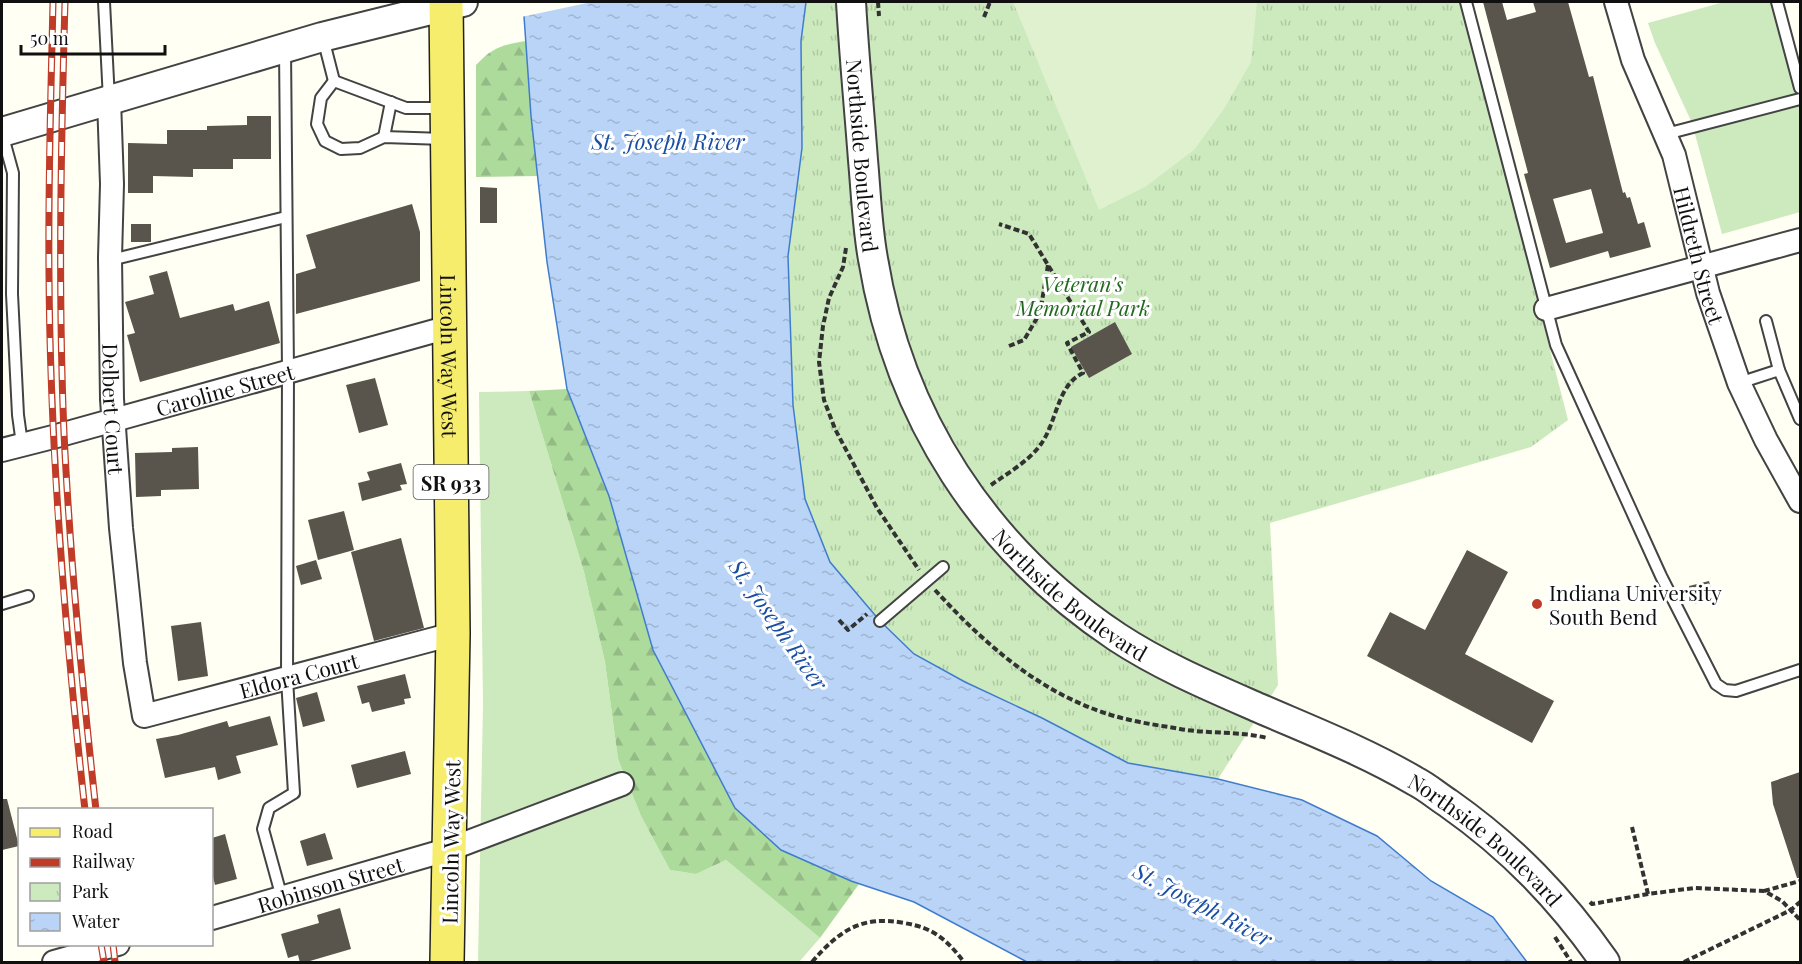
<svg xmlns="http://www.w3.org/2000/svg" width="1802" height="964" font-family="'Playfair Display',serif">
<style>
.grass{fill:#cceabd}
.forest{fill:url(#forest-firs)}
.park{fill:url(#park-tufts)}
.pitch{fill:#dff1ce}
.water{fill:url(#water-ripples);stroke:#407ccd;stroke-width:1.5}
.pier{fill:#fffff4}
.building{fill:#59544c;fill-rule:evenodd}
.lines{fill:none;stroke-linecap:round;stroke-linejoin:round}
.service-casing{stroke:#434343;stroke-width:14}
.minor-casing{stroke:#434343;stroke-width:26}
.tertiary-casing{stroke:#434343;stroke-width:32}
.primary-casing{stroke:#212121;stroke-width:36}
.path{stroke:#323232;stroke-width:4;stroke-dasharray:6 3;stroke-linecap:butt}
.service{stroke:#fff;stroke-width:10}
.minor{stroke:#fff;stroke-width:22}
.tertiary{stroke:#fff;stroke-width:28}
.primary{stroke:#f7ed6c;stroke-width:33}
.rail-casing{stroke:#c03b28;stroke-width:7}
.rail{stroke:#fff;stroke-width:4.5;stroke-dasharray:14;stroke-linecap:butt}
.poi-dot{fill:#c03b28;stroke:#fff;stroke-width:2}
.labels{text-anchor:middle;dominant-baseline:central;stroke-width:6;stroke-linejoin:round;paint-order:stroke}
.shield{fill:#fff;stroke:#585858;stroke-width:1.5}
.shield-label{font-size:20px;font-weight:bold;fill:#101010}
.street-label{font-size:21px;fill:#101010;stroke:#fff}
.park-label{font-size:21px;font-style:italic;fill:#226920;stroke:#fff}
.poi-label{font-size:21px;fill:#101010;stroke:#fff;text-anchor:start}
.water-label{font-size:22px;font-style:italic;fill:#194ea3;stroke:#fff}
</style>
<defs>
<pattern id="forest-firs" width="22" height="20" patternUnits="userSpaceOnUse" patternTransform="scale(1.5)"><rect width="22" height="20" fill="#addb9c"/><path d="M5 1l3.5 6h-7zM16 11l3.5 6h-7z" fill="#94bb85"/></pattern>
<pattern id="park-tufts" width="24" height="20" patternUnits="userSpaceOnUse" patternTransform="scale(1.5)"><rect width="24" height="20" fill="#cceabd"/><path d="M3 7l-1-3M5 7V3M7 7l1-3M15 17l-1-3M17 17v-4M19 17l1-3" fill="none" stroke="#aec8a1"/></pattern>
<pattern id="water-ripples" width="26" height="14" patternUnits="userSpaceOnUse" patternTransform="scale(1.5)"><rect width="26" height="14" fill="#b9d4f6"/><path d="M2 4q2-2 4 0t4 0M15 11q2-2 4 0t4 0" fill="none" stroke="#9eb5d2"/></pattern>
</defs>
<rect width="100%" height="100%" fill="#fffff4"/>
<!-- grass -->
<g class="grass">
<polygon points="1724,2 1771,2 1800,106 1800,212 1722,234 1692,123 1655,43 1648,23"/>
<polygon points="529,391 584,572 605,662 618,759 641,816 670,870 696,874 726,860 820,938 799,962 478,962 483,704 479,392"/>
</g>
<!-- forest -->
<g class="forest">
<path d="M526 41 538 176 476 177V65C493 47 502 45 526 41Z"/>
<polygon points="567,389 609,496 851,881 859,884 820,938 726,860 696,874 670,870 641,816 618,759 605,662 584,572 529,391"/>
</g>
<!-- park -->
<polygon class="park" points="806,2 1461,2 1568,420 1531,447 1270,523 1278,685 1218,779 1128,763 1042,718 965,682 914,654 880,621 830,562 805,499 793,405 788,256 802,148 801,41"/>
<!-- pitch -->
<polygon class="pitch" points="1013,2 1257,2 1251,62 1224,109 1194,150 1145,187 1099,210"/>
<!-- water -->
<polygon class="water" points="523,2 806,2 801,41 802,148 788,256 793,405 805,499 830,562 880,621 914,654 965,682 1042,718 1128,763 1218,779 1302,800 1377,836 1431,881 1493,917 1527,962 1027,962 914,902 851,881 781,850 735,808 653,650 609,496 567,389 547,262 531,116"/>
<!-- pier -->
<polygon class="pier" points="520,2 592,2 521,17"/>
<!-- building -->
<g class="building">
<path d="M1483 2H1502L1507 20 1536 12 1533 2H1568L1589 77 1593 76 1623 193 1625 192 1627 198 1630 197 1638 224 1644 222 1651 247 1610 258 1608 251 1550 268 1524 174 1528 173ZM1591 189 1603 233 1566 243 1553 199Z"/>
<polygon points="247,116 271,116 271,159 233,159 233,169 193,169 193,177 153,176 153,193 128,193 128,143 167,144 167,130 207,130 207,126 247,125"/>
<polygon points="480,187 497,188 497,223 480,223"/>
<polygon points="412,204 420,232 420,281 296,314 296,274 316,268 306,235"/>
<rect x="131" y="224" width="20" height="18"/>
<polygon points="167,271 180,318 233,304 235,311 269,301 280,343 140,382 127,335 135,333 125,302 154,294 149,276"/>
<polygon points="1115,322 1132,354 1089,378 1071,347"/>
<polygon points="375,378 388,425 359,433 346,385"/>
<polygon points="198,447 199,489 161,490 161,496 136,497 135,453 172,452 172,448"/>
<polygon points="401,463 407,484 400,485 402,490 362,501 358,483 370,480 367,472"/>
<polygon points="344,511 354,550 318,560 308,520"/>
<polygon points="401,538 424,628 374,641 351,552"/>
<polygon points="1467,550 1508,572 1465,654 1554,701 1532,743 1367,656 1390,612 1425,630"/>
<polygon points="316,560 322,579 301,585 296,566"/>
<polygon points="1709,581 1714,599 1694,604 1689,586"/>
<polygon points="201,622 208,676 178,681 171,626"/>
<polygon points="405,674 411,698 404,699 405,704 372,712 369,702 362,704 357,686"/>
<polygon points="317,692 325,721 303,727 296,698"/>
<polygon points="270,716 278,745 236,756 241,773 218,780 215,767 165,778 156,739 178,735 227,721 229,727"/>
<polygon points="405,751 411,774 357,788 351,765"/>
<polygon points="1800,772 1800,878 1797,878 1773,804 1771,782"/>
<polygon points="2,799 7,799 19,846 2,850"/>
<polygon points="325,833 333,859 307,866 300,841"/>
<polygon points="225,834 237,879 215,885 212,873 212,838"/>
<polygon points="340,908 351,949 303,963 300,963 298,955 288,958 281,934 319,923 317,915"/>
</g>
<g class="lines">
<!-- service casing -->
<g class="service-casing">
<g id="service">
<polyline points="104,2 109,100"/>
<polyline points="1466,2 1556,345 1661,576 1716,684 1725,690 1736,691 1800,670"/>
<polyline points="1777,2 1800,88"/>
<polyline points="323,38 334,81"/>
<polyline points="334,81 321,98 317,124 325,141 341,149 360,148 384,137 444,139"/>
<polyline points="334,81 406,108 442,108"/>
<polyline points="2,133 13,173 12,294 18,415 22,444"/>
<polyline points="1666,134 1800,99"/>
<polyline points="384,137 391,102"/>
<polyline points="110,258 119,258 286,217"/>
<polyline points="1766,321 1779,370 1800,419"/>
<polyline points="1739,383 1779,370"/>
<polyline points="2,604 28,596"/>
<polyline points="880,621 943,567"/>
<polyline points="282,898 263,829 269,808 294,793 287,679 288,371 285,49"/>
</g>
</g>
<!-- minor casing -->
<g class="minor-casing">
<g id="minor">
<path id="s1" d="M1616 2 1633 60 1674 155 1708 293 1739 383 1766 440 1800 501"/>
<path id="s2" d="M109 100 112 184 110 258 112 399 121 528 135 663 144 716 453 634"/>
<polyline points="1546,309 1800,240"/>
<path id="s3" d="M2 450 53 437 449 327"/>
<path id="s4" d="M212 918 450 849 622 784"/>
<polyline points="54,962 118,944"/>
</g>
</g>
<!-- tertiary casing -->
<g class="tertiary-casing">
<g id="tertiary">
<path id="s5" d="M851 2C854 54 859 107 863 160 866 193 867 226 873 259 899 417 984 548 1117 637 1161 666 1211 687 1259 708 1312 731 1366 752 1415 781 1427 787 1437 796 1448 803 1512 848 1561 899 1605 962"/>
<polyline points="2,132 322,37 463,2"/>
</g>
</g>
<!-- primary casing -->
<g class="primary-casing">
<g id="primary">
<path id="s6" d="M446 2 453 634 447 962"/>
</g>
</g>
<!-- path -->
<g class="path">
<polyline points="878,2 879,16"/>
<polyline points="984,17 990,2"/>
<polyline points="846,248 843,267 829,298 823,326 819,362 824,400 835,429 877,508 919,570"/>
<polyline points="1009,346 1024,340 1040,313 1048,265"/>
<path d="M991 485C1008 473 1029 461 1041 444 1057 422 1057 385 1083 373L1067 343 1089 332 1029 234 999 224"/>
<path d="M935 590C989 649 1050 702 1130 720 1147 724 1164 726 1180 729 1209 734 1239 731 1267 738"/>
<polyline points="839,620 848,630 867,614"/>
<polyline points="1632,827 1648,894"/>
<polyline points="1764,891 1800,881"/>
<polyline points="1590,902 1592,904 1648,894 1694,888 1764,891 1782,901 1800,920"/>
<polyline points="1555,937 1571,962"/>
<path d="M812 962C839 931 861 915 904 923 934 928 946 939 964 962"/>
<polyline points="1684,962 1791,910 1800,902"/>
</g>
<!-- service -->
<use href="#service" class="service"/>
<!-- minor -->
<use href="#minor" class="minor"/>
<!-- tertiary -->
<use href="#tertiary" class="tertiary"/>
<!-- primary -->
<use href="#primary" class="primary"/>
<!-- rail casing -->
<g class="rail-casing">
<g id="rail">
<path d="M53 2C51 92 48 183 49 274 50 453 65 632 85 810"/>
<path d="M65 2C61 145 58 290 64 433 70 559 82 684 96 810"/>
<polyline points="101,944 104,962"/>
<polyline points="113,944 115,962"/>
</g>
</g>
<!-- rail -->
<use href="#rail" class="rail"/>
</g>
<!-- markers -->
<circle class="poi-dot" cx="1537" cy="604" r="6"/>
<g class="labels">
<!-- shield labels -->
<rect class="shield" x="413.5" y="465" width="75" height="34" rx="4.5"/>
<g class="shield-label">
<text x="451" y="482">SR 933</text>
</g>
<!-- street labels -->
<g class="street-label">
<text stroke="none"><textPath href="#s5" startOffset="154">Northside Boulevard</textPath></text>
<text stroke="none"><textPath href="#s1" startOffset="267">Hildreth Street</textPath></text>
<text stroke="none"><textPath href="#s6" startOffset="354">Lincoln Way West</textPath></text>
<text stroke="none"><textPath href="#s3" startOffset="231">Caroline Street</textPath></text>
<text stroke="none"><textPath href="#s2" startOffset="309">Delbert Court</textPath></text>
<text stroke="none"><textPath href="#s5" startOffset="658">Northside Boulevard</textPath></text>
<text stroke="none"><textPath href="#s2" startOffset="778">Eldora Court</textPath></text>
<text transform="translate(450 842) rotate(-89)">Lincoln Way West</text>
<text stroke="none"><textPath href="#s5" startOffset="1144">Northside Boulevard</textPath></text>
<text stroke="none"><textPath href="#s4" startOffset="123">Robinson Street</textPath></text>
</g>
<!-- park labels -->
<g class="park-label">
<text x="1083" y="283">Veteran's<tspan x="1083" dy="24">Memorial Park</tspan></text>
</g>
<!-- poi labels -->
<g class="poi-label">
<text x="1549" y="592">Indiana University<tspan x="1549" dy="24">South Bend</tspan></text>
</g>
<!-- water labels -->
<g class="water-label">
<text x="668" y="141">St. Joseph River</text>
<text transform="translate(779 624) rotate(55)">St. Joseph River</text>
<text transform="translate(1203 904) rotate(28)">St. Joseph River</text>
</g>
</g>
<!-- border -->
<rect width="1802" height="964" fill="none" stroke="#101010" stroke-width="6"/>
<!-- legend -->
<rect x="18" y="808" width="195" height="138" fill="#ffffff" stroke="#9f9f9f" stroke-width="1.5"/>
<rect x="30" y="828" width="30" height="9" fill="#f7ed6c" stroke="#9f9f9f" stroke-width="1.5"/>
<text x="72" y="838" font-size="18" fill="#101010">Road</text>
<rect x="30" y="858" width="30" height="9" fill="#c03b28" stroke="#9f9f9f" stroke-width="1.5"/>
<text x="72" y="868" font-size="18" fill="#101010">Railway</text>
<rect x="30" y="883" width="30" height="18" fill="url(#park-tufts)" stroke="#9f9f9f" stroke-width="1.5"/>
<text x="72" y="898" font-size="18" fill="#101010">Park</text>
<rect x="30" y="913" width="30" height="18" fill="url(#water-ripples)" stroke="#9f9f9f" stroke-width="1.5"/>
<text x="72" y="928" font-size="18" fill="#101010">Water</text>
<!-- scale -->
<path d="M21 45v9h144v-9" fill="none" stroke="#101010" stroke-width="3"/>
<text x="30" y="45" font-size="18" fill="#101010" stroke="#ffffff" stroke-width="4.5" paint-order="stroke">50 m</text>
</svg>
